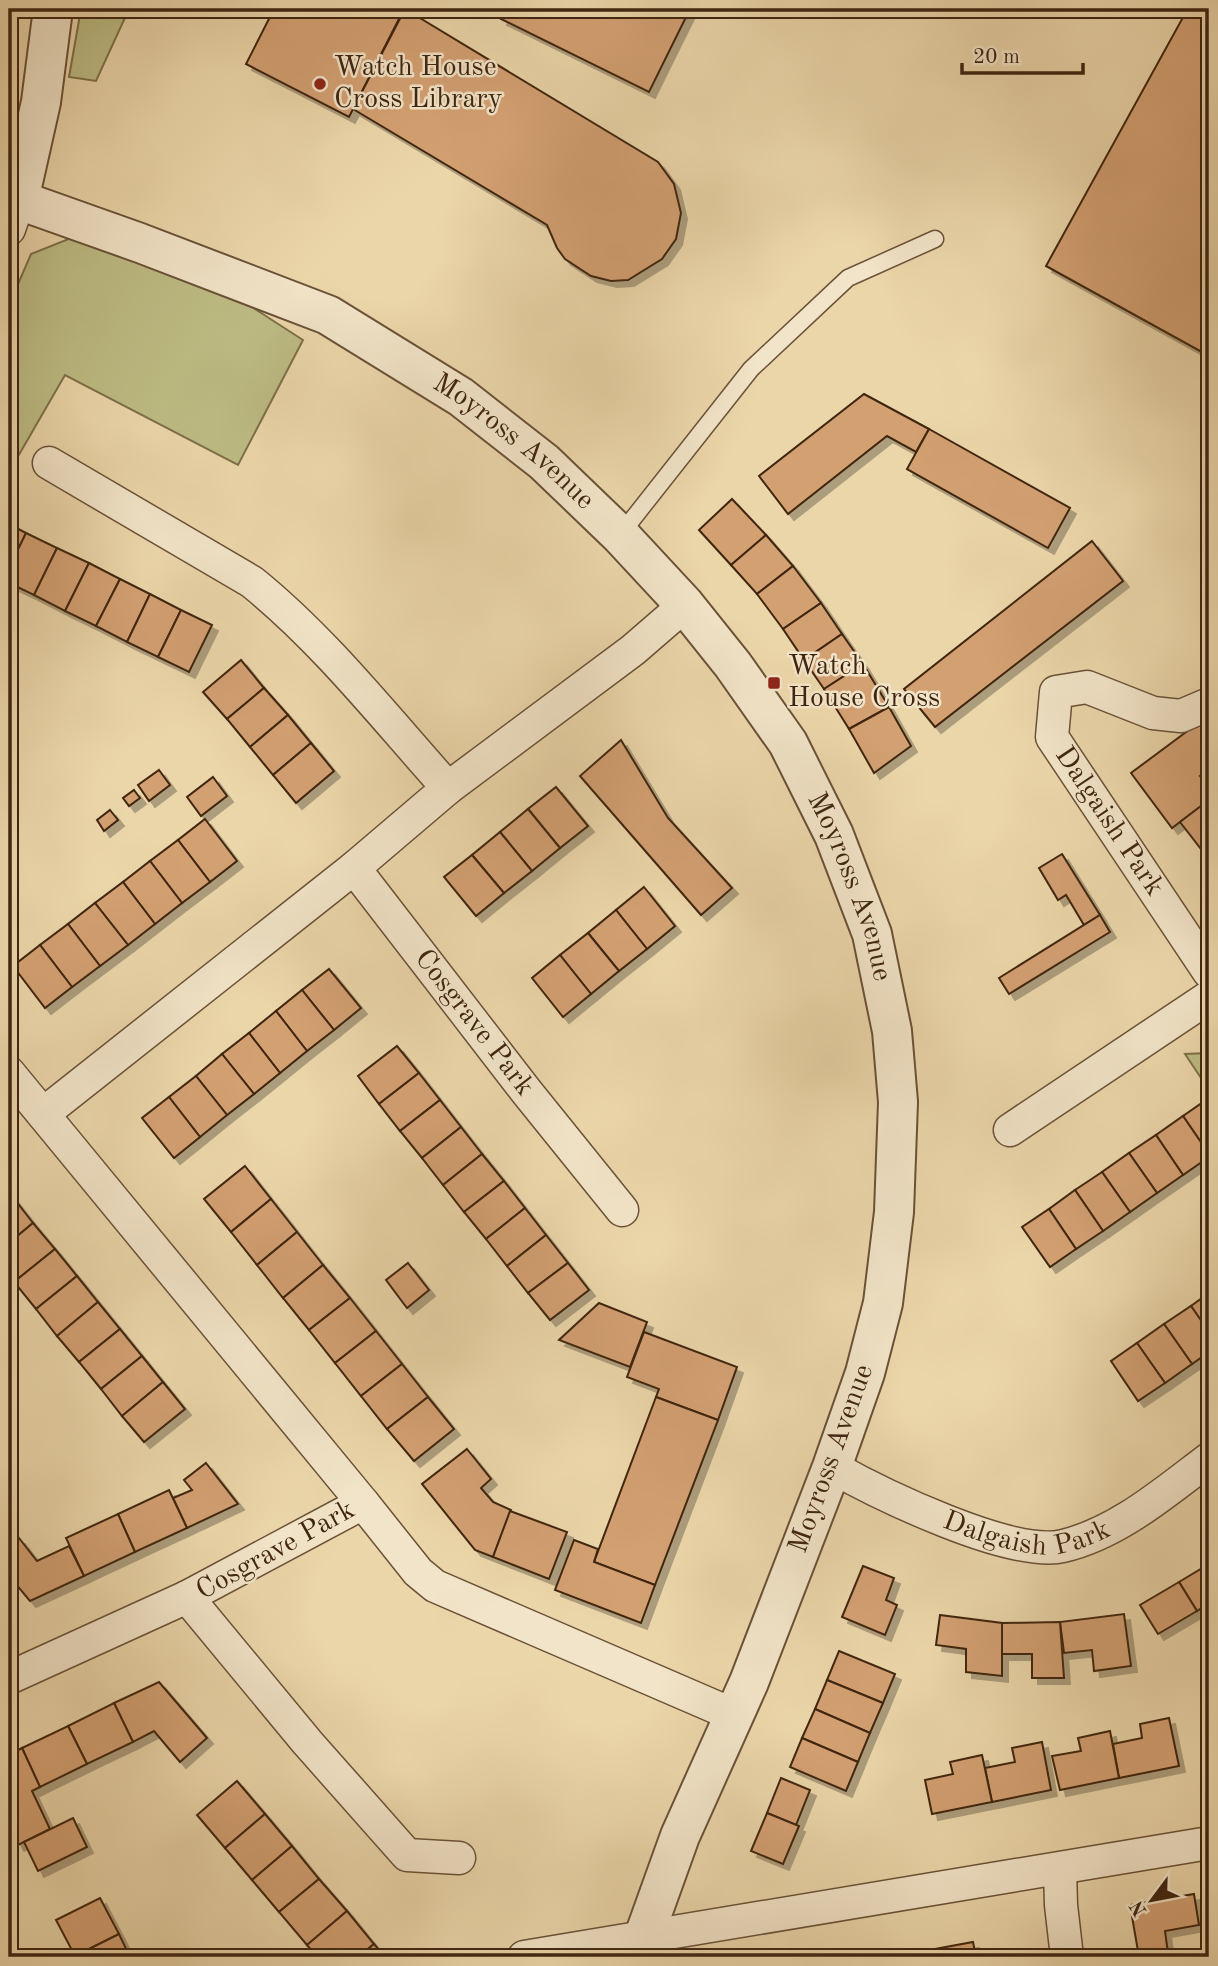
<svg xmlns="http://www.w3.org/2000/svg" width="1218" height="1966" font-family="'Old Standard TT',serif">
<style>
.green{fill:#bdbc84;stroke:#7e704a;stroke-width:2}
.building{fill:#d3a072;stroke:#3f2511;stroke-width:2;filter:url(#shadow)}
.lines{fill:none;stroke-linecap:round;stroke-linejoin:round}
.service-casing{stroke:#6a5137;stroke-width:19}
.minor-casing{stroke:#6a5137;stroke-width:35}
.tertiary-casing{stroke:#6a5137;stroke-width:42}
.service{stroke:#f2e4c8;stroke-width:16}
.minor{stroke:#f2e4c8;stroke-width:32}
.tertiary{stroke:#f2e4c8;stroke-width:38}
.poi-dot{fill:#8f2418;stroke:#f2e4c8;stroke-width:2.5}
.labels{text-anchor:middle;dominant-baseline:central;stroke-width:5;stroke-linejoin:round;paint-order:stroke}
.poi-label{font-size:28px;fill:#3f2511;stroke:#f2e4c8;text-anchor:start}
.street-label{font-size:28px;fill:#3f2511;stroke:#f2e4c8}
</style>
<defs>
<filter id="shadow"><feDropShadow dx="6" dy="6" stdDeviation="0" flood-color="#0004"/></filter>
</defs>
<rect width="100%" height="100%" fill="#ebd6aa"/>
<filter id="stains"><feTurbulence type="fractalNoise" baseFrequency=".00286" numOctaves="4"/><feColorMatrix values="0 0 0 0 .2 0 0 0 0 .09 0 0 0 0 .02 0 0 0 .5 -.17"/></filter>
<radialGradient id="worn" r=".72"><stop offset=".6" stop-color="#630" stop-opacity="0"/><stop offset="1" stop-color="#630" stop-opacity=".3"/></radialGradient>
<!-- green -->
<g class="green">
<polygon points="81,9 129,9 96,81 69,77"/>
<polygon points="76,236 238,298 303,340 238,465 65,375 9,472 9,305 31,254"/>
<polygon points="1209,1053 1209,1090 1185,1054"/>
</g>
<!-- building -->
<g class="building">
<polygon points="274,9 404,9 349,117 246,64"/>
<polygon points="405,9 658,162 674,184 681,213 676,239 662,259 628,280 611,281 591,276 565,259 557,248 547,225 353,109"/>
<polygon points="506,9 690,9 649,92 501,19"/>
<polygon points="1187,10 1209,22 1209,356 1046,266"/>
<polygon points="864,394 929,429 916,452 887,436 788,514 759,476"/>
<polygon points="929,429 1070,508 1048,548 907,469"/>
<polygon points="732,499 766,535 731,565 699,530"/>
<polygon points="9,524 26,533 9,568"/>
<polygon points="26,533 57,548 34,595 9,583 9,568"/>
<polygon points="766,535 793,566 757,594 731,565"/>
<polygon points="1092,541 1123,581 935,727 904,689"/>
<polygon points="57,548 89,563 65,611 34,595"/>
<polygon points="89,563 120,579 96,626 65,611"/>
<polygon points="793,566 821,603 783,629 757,594"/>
<polygon points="120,579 150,594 127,642 96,626"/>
<polygon points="150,594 181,610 158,657 127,642"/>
<polygon points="821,603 842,634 804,660 783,629"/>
<polygon points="181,610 212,625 189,672 158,657"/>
<polygon points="842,634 863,664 824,689 804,660"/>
<polygon points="241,660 264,688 227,719 203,692"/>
<polygon points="863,664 889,707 849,729 824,689"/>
<polygon points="264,688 288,715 250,747 227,719"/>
<polygon points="889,707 911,746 874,773 849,729"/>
<polygon points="288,715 311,743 273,775 250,747"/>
<polygon points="1209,715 1209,770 1200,776 1209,788 1209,800 1172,828 1131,773"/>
<polygon points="621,740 668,818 732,888 701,915 580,776"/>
<polygon points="311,743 334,771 296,803 273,775"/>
<polygon points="159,770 170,785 149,801 138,785"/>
<polygon points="213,777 227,796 201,816 187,797"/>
<polygon points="556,787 588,826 560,848 528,809"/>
<polygon points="134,790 140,798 129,806 123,798"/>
<polygon points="1209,800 1209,843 1201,849 1180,822"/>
<polygon points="528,809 560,848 532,871 500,832"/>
<polygon points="110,810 118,820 104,831 97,820"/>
<polygon points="205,819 237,861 210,882 178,840"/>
<polygon points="500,832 532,871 504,893 472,855"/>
<polygon points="178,840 210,882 182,903 150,861"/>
<polygon points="1062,854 1100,915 1084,925 1066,895 1058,900 1039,868"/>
<polygon points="472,855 504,893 476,916 444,877"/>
<polygon points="150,861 182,903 155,924 123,882"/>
<polygon points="123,882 155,924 128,945 95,903"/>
<polygon points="644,887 675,926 647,949 616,910"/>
<polygon points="95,903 128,945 100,966 68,924"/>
<polygon points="616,910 647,949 619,971 588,933"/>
<polygon points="1100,915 1110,932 1009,994 999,978"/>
<polygon points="68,924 100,966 72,987 40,945"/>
<polygon points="588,933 619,971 591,994 560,955"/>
<polygon points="40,945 72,987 45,1008 13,966"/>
<polygon points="560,955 591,994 563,1017 532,978"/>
<polygon points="329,969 361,1008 334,1030 302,990"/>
<polygon points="302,990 334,1030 307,1051 276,1011"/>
<polygon points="276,1011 307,1051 280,1073 249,1033"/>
<polygon points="249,1033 280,1073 254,1094 222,1054"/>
<polygon points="397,1046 419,1073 379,1104 358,1076"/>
<polygon points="222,1054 254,1094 227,1115 196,1076"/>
<polygon points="419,1073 440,1100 400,1131 379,1104"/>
<polygon points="196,1076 227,1115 200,1137 169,1097"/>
<polygon points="169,1097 200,1137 174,1158 142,1118"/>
<polygon points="1209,1098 1209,1154 1183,1116"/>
<polygon points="440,1100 461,1127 422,1158 400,1131"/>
<polygon points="1183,1116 1209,1154 1209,1157 1183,1175 1156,1135"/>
<polygon points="461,1127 482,1154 443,1185 422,1158"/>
<polygon points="1156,1135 1183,1175 1157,1193 1129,1153"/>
<polygon points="1129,1153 1157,1193 1130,1212 1102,1172"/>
<polygon points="482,1154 504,1181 464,1212 443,1185"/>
<polygon points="245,1166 271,1199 231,1232 204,1199"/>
<polygon points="1102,1172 1130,1212 1103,1231 1075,1190"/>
<polygon points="504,1181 525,1208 486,1239 464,1212"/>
<polygon points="1075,1190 1103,1231 1076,1249 1049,1209"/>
<polygon points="12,1196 33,1223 9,1243 9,1198"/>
<polygon points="271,1199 297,1232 257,1265 231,1232"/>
<polygon points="525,1208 546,1235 507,1266 486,1239"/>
<polygon points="1049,1209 1076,1249 1050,1267 1022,1227"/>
<polygon points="33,1223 55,1249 14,1282 9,1275 9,1243"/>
<polygon points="297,1232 323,1265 283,1298 257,1265"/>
<polygon points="546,1235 568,1263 528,1293 507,1266"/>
<polygon points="55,1249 77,1276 36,1309 14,1282"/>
<polygon points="408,1263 429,1290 407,1308 386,1280"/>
<polygon points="568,1263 589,1290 550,1320 528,1293"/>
<polygon points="323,1265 350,1298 309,1330 283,1298"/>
<polygon points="77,1276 98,1302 57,1336 36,1309"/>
<polygon points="1209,1293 1209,1332 1191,1306"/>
<polygon points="350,1298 376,1331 335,1363 309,1330"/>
<polygon points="98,1302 120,1329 79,1362 57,1336"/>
<polygon points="599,1303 647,1322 630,1367 559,1340"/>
<polygon points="1191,1306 1209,1332 1209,1352 1192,1364 1164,1324"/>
<polygon points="1164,1324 1192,1364 1165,1383 1137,1343"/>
<polygon points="120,1329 142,1356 101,1389 79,1362"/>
<polygon points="376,1331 402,1364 361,1396 335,1363"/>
<polygon points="644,1332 737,1367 718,1420 656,1397 659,1389 627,1377"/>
<polygon points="1137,1343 1165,1383 1138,1401 1111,1361"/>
<polygon points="142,1356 163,1382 122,1416 101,1389"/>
<polygon points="402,1364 428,1397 387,1429 361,1396"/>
<polygon points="163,1382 185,1409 144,1442 122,1416"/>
<polygon points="428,1397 454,1429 414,1461 387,1429"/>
<polygon points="656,1397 718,1420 655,1585 594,1562"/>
<polygon points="467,1449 491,1479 481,1488 493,1502 511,1510 493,1557 475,1550 422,1484"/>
<polygon points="206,1463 238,1504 187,1528 173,1498 192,1490 184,1480"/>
<polygon points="169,1490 187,1528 135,1552 118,1514"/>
<polygon points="510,1511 567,1532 549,1579 493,1557"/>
<polygon points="118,1514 135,1552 84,1576 66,1538"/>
<polygon points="19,1538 37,1561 69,1546 84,1576 30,1601 9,1576 9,1547"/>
<polygon points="574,1540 598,1549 594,1562 655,1585 641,1623 555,1590"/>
<polygon points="1209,1564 1209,1603 1197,1611 1179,1582"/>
<polygon points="863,1566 894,1578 886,1600 897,1605 885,1635 842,1617"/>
<polygon points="1179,1582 1197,1611 1158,1634 1140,1605"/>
<polygon points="1124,1614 1131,1666 1094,1671 1092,1650 1064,1653 1060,1622"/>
<polygon points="940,1615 1002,1623 1002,1676 966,1672 966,1649 936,1645"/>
<polygon points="1060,1622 1064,1678 1032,1678 1032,1654 1002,1654 1002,1623"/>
<polygon points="839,1651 895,1674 883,1703 827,1680"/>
<polygon points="827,1680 883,1703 870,1733 815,1709"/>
<polygon points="159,1682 207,1738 180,1762 154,1731 133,1742 114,1703"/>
<polygon points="114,1703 133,1742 87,1764 68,1726"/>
<polygon points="815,1709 870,1733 858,1762 802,1738"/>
<polygon points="1169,1718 1179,1766 1119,1778 1113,1744 1142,1738 1140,1724"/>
<polygon points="68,1726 87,1764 40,1787 22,1748"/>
<polygon points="1110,1731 1119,1778 1060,1790 1052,1756 1081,1751 1078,1738"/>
<polygon points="802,1738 858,1762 846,1791 790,1767"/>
<polygon points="1042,1742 1051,1790 992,1802 985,1768 1015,1762 1012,1748"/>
<polygon points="22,1748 40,1787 32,1791 50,1829 18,1845 9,1826 9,1755"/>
<polygon points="982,1755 992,1802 932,1814 925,1780 953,1774 950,1762"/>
<polygon points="781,1778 810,1790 796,1825 767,1813"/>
<polygon points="237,1781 265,1814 225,1848 197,1815"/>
<polygon points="767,1813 799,1826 783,1864 751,1851"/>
<polygon points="265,1814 292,1846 252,1880 225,1848"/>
<polygon points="73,1818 87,1847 38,1871 24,1842"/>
<polygon points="292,1846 319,1879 279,1912 252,1880"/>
<polygon points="319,1879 347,1911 307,1945 279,1912"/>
<polygon points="1194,1894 1199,1925 1165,1931 1168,1953 1139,1957 1130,1905"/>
<polygon points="100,1898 119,1934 75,1956 56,1920"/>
<polygon points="347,1911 374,1944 358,1957 317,1957 307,1945"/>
<polygon points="119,1934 130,1957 75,1957 75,1956"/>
<polygon points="973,1942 976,1957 914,1957 913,1953"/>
<polygon points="374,1944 385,1957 358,1957"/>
</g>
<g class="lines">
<!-- service casing -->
<g class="service-casing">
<polyline id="service" points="620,535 751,369 848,278 935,239"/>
</g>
<!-- minor casing -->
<g class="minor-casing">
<g id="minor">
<polyline points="9,229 19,200"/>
<path d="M49 463 252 582C325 641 385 718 448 788"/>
<path id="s1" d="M1209 704 1181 716 1153 713 1087 687 1056 692 1052 737 1209 972"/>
<path id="s2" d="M354 868 526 1091 622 1210"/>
<polyline points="9,1073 363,1503 187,1597 9,1678"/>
<polyline points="43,1114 354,868 448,788 633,650 685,605"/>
<polyline points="1010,1130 1209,997"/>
<path id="s3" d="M832 1467C880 1494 1011 1558 1063 1546 1118 1533 1165 1492 1209 1459"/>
<polyline points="363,1503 418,1572 435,1586 734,1715"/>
<polyline points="187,1597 307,1742 407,1855 459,1858"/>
<polyline points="1060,1869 1061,1905 1067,1957"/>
<polyline points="524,1957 1209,1843"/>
</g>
</g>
<!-- tertiary casing -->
<g class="tertiary-casing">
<g id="tertiary">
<path id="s4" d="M53 9 41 102 19 200 140 243 328 315 461 397 544 462 620 535 685 605 733 665 788 743 834 835 872 934 892 1031 898 1102 894 1212 883 1303 865 1373 832 1467 749 1682 680 1836 643 1939 639 1957"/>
</g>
</g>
<!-- service -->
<use href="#service" class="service"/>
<!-- minor -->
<use href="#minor" class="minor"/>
<!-- tertiary -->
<use href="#tertiary" class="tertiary"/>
</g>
<!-- markers -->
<g class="poi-dot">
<circle cx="320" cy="84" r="7"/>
<rect x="767" y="676" width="14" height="14" rx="3.5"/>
</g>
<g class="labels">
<!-- poi labels -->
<g class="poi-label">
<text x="334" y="68">Watch House<tspan x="334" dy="32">Cross Library</tspan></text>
<text x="788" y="667">Watch<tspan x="788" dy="32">House Cross</tspan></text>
</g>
<!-- street labels -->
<g class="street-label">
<text stroke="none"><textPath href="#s4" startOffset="749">Moyross Avenue</textPath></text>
<text stroke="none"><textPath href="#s1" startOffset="308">Dalgaish Park</textPath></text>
<text stroke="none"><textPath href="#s4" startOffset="1316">Moyross Avenue</textPath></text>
<text stroke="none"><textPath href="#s2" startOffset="196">Cosgrave Park</textPath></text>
<text transform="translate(832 1459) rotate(-70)">Moyross Avenue</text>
<text stroke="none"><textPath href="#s3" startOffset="210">Dalgaish Park</textPath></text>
<text transform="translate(276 1551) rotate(-29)">Cosgrave Park</text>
</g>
</g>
<!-- margin -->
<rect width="1218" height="1966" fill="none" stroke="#ebd6aa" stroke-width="35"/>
<rect x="10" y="10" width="1197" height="1945" fill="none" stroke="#3f2511" stroke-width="3.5"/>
<rect x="18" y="18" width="1183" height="1931" fill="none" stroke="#3f2511" stroke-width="2"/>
<!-- north arrow -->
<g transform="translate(1152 1900) rotate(238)" stroke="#f2e4c8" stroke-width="5" paint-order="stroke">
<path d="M0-5L12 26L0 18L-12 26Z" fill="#3f2511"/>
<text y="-10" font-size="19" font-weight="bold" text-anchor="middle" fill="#3f2511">N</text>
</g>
<!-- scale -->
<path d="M962 63v10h121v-10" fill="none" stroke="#3f2511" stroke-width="3.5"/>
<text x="973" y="63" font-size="21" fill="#3f2511" stroke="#f2e4c8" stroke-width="5" paint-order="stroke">20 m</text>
<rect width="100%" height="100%" filter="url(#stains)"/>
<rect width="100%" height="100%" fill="url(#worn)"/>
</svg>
